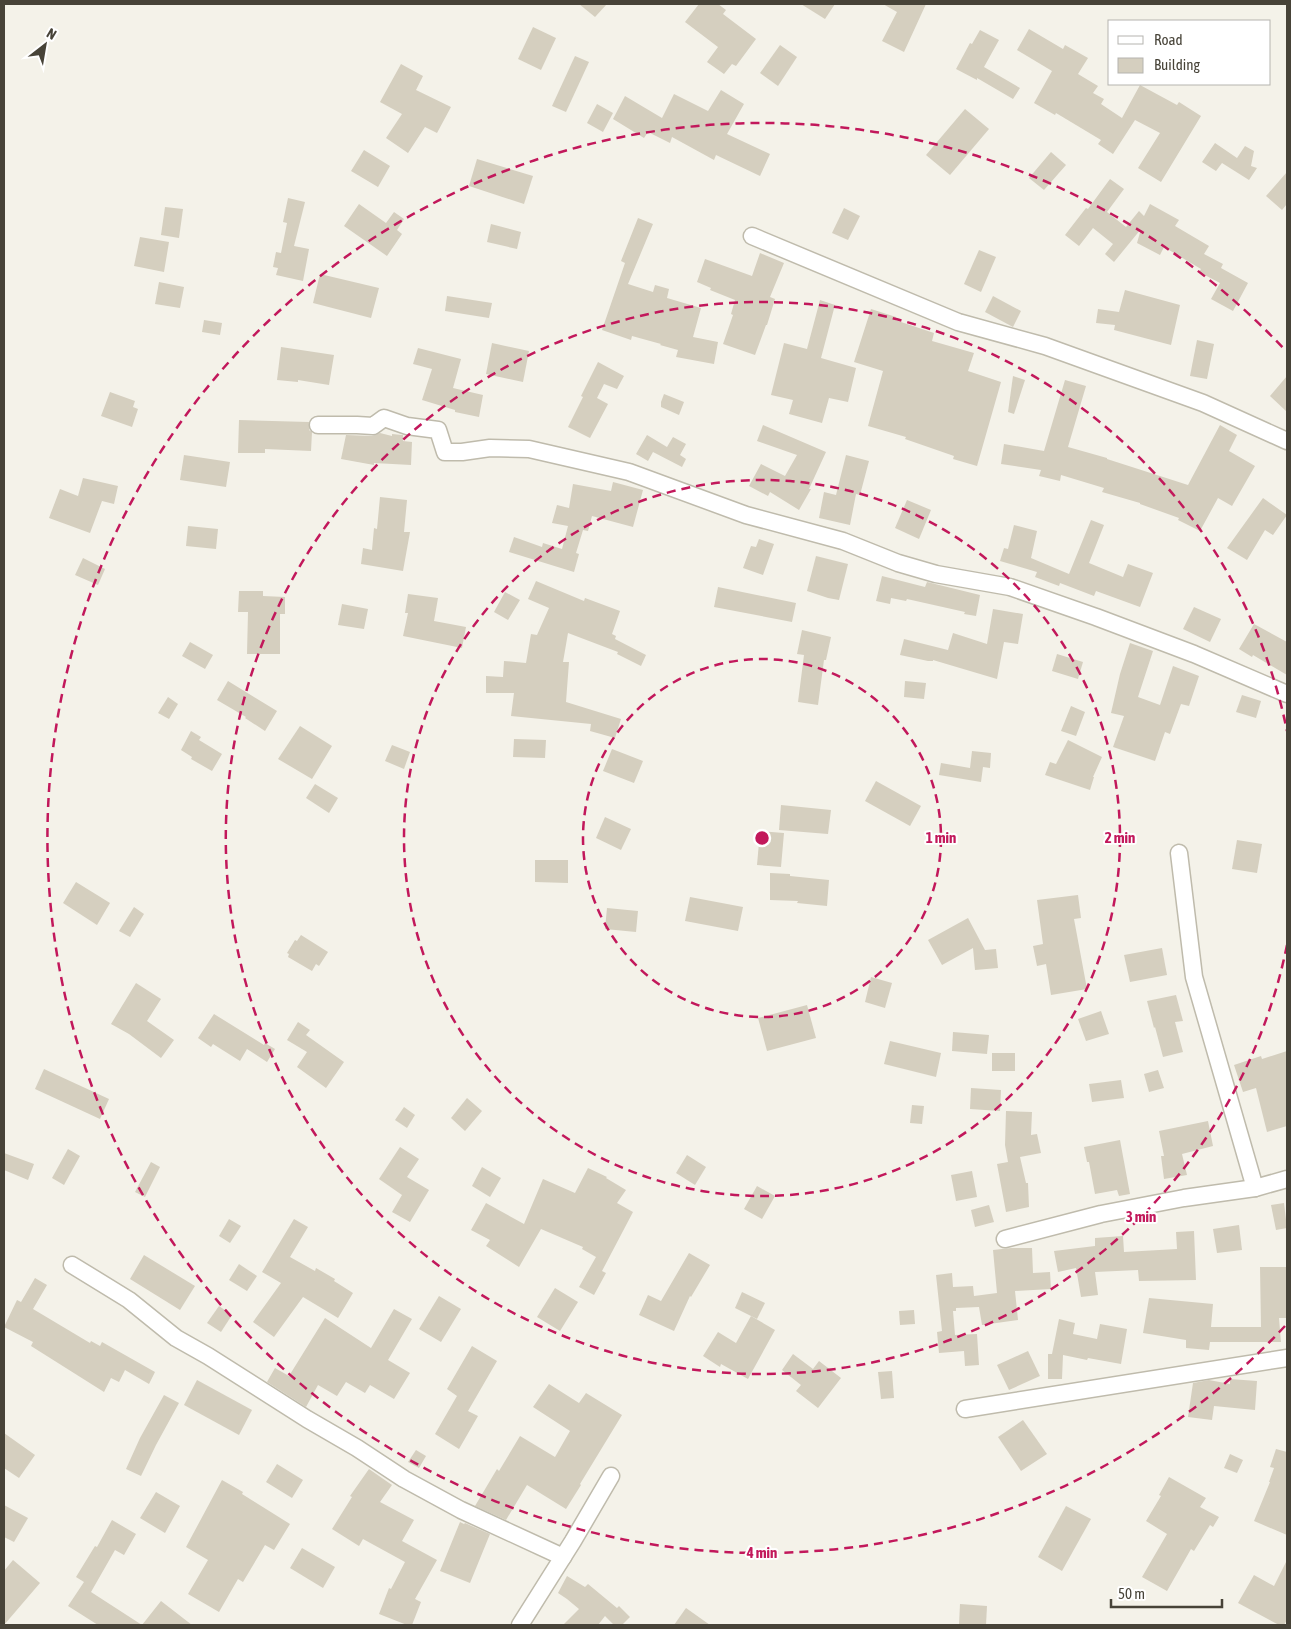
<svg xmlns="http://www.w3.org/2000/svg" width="1291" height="1629" font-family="'Asap Condensed',sans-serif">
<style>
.building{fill:#d5cfbf}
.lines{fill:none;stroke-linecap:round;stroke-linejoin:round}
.minor-casing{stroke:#bfbbac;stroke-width:19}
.minor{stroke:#fff;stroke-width:16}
.ring{fill:none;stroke:#c2185b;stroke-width:2.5;stroke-dasharray:9 6}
.centre{fill:#c2185b;stroke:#fff;stroke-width:2.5}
.ring-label{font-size:15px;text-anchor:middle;font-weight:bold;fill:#c2185b;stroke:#fff;stroke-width:4;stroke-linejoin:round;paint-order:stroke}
</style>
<rect width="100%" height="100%" fill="#f4f2e9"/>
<!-- building -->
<g class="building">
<polygon points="579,4 607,4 595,17"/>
<polygon points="699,4 718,4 726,10 723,14 756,39 736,66 732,64 724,74 707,62 718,47 685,22"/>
<polygon points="801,4 835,4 825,19"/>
<polygon points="883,4 926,4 904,52 882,41 897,12"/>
<polygon points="533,27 556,38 541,70 518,59"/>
<polygon points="1029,29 1063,49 1065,45 1088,58 1078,74 1098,86 1093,93 1104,99 1101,104 1122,118 1140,85 1177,105 1179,102 1201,116 1161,182 1138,168 1160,133 1135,120 1113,154 1098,144 1101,140 1056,113 1055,115 1034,103 1052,71 1017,50"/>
<polygon points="980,30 999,40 984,67 1020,88 1013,99 977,78 977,80 956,69 970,43 972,44"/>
<polygon points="780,45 797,57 778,86 760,73"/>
<polygon points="575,56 589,62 566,112 552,106"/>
<polygon points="401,64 423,76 416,90 451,107 437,133 425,127 408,153 386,138 402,114 380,102"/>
<polygon points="721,90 744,104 727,134 770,154 760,176 716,155 714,160 672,137 670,143 648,132 644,138 613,119 625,96 662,118 674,94 708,111"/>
<polygon points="597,104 613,113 603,132 587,123"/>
<polygon points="965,109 989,129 950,175 926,155"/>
<polygon points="1215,143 1237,158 1245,146 1254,151 1251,166 1257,168 1249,180 1222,163 1216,171 1202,162"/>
<polygon points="364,150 390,166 378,187 351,171"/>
<polygon points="1051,152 1066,165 1044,190 1029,178"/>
<polygon points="477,159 533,176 524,204 469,186"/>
<polygon points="1287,172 1287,204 1282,210 1266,196"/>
<polygon points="1110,179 1124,189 1107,212 1126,227 1139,211 1144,216 1150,204 1179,220 1175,226 1209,246 1204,254 1223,264 1221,268 1248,283 1233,311 1211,299 1220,283 1199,272 1201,269 1164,247 1160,255 1137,243 1141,229 1114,262 1105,254 1113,244 1093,228 1079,246 1065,235 1086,208 1088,209"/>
<polygon points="288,198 305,202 294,246 309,249 303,281 276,275 278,268 273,267 276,252 281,253 287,223 283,222"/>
<polygon points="359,204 386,223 394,212 404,219 397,230 402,234 387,256 344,226"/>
<polygon points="165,207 183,209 179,238 161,235"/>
<polygon points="844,208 860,216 848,240 832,233"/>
<polygon points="638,218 653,224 628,284 653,292 655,285 669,289 667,298 701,308 693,337 718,342 714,364 676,357 678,350 660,345 661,344 632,336 631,340 602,330 625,263 621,261"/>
<polygon points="491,224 521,232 517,249 487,242"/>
<polygon points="140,237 169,242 164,272 134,266"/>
<polygon points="979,250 996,257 981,292 964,284"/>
<polygon points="760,253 784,263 770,297 775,299 767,325 766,325 755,355 723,344 733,315 731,314 735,300 710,290 711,288 697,282 705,259 752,276"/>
<polygon points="320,274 379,288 371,318 313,303"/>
<polygon points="159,282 184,287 180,308 155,304"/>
<polygon points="1125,290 1180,305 1171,345 1114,330 1115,325 1096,323 1098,309 1119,312"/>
<polygon points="447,296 492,303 489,318 445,311"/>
<polygon points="993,296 1021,311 1013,327 985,312"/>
<polygon points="820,300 835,305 821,358 856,368 848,402 829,398 822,423 789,414 793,400 771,395 784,343 807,349"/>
<polygon points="871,309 896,317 895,320 934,333 932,341 974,353 968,371 1001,382 977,466 953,459 954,456 905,439 906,437 868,426 883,371 854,362"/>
<polygon points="204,320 222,323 220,335 202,332"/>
<polygon points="1197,340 1214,344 1207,379 1190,376"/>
<polygon points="492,343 529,351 523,382 486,374"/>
<polygon points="281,347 334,355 329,385 298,380 298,382 277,380"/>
<polygon points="418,348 461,359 453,388 483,395 479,417 455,412 455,410 422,400 432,369 413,364"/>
<polygon points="598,362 624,376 617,389 604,384 597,398 608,404 590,438 568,427 583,397 581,396"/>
<polygon points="1013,376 1025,380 1014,414 1008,412"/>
<polygon points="1287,376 1287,412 1270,396"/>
<polygon points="1065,380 1086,386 1068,447 1107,458 1107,459 1188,485 1220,425 1237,435 1229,451 1255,466 1232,506 1218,498 1200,531 1178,520 1179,518 1140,504 1140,503 1102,492 1104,488 1061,475 1060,481 1039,476 1041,470 1001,464 1004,444 1044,451"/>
<polygon points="110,392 135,401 133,407 138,409 132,427 101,416"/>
<polygon points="664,394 684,402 679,415 661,407 661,402"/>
<polygon points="239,420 309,422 309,430 312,432 311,451 265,449 265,453 238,453"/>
<polygon points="763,425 826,452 809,489 811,489 799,510 770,492 768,496 749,486 761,464 785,476 797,455 757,441"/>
<polygon points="380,433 392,436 392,434 402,435 403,435 403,441 412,442 411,465 374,463 374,465 341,459 346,435 372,436"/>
<polygon points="647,435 667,447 673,437 686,444 680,455 686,459 682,467 653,452 648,461 636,454"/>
<polygon points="184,455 230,462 226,487 180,480"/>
<polygon points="846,455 869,461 860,495 856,494 850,525 819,518 824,492 836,495"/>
<polygon points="83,478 118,486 114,504 102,501 90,533 49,518 60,489 78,496"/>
<polygon points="613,482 643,490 633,527 592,516 588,531 583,530 576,553 579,554 574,572 509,552 514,537 542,547 543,543 562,549 568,526 552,523 557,505 569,508 573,484 611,491"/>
<polygon points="380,497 407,500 404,532 410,532 403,571 361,564 363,548 372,550 374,528 377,529"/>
<polygon points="1263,498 1287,515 1273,535 1265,530 1247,560 1227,548"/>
<polygon points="907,500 931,510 919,539 895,528"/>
<polygon points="1091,520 1104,525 1089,563 1123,577 1128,564 1153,573 1140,607 1096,591 1094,596 1060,583 1059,586 1035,577 1037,572 1000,561 1004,548 1008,549 1014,525 1037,531 1031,558 1069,574"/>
<polygon points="188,526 218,529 216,549 186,546"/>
<polygon points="759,539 774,544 763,575 743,568 751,546 756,547"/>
<polygon points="816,556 848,564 839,600 828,598 807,591"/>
<polygon points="83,558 105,569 98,585 75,575"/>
<polygon points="882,576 925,587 927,582 980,595 976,616 964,614 965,612 907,599 906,601 891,598 890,604 876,601"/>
<polygon points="536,581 584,601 585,598 620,611 612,634 616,636 615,639 646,655 641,666 617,654 618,652 568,633 563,662 569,662 566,702 621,719 615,738 590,731 591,724 511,716 514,693 486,693 486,676 503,677 504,661 526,663 531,634 537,635 549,608 528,599"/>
<polygon points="718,587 796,603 792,622 714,607"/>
<polygon points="239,591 263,591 263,596 285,597 285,614 280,614 280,654 247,654 248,612 238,612"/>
<polygon points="505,592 520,600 508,620 494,612"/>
<polygon points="408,594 438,598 434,621 466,627 462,648 403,636 408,613 405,613"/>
<polygon points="342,604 368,609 364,629 338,625"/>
<polygon points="1194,607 1221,619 1210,642 1183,629"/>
<polygon points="993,609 1023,614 1018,644 1004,642 997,679 933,660 933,661 928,661 900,655 904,639 948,650 953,633 987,644"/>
<polygon points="1254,624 1287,642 1287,675 1253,655 1252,657 1239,649"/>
<polygon points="802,630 831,637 826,660 824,660 818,705 798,702 804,655 797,654"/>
<polygon points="190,642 213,655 205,669 182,656"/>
<polygon points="1130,643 1153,651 1138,697 1160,705 1173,666 1199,676 1189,706 1181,704 1170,734 1165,732 1155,761 1113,747 1124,716 1111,713 1120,674"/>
<polygon points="1057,654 1083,662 1078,679 1052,671"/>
<polygon points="228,681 277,711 265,731 245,718 246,717 217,700"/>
<polygon points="905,681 926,683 924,699 904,697"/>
<polygon points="1242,695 1261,701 1256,718 1236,712"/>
<polygon points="168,697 178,704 169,719 158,713"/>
<polygon points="1071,706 1085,712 1076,736 1061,731"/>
<polygon points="300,726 332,746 312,779 278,759"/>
<polygon points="191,731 201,737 199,740 222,754 212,771 191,759 192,757 181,750"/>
<polygon points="514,739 546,740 545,758 513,757"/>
<polygon points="1068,740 1102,757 1093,777 1094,777 1090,790 1045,775 1050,762 1056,764"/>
<polygon points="392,745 410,752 404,769 385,761"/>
<polygon points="612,749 643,761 634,783 603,771"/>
<polygon points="972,751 991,753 990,768 983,767 981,782 939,775 941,763 970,768"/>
<polygon points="876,781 921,806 910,826 865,801"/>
<polygon points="315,784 338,798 329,813 306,798"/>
<polygon points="781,805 831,810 828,834 779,830"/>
<polygon points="605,817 631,829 621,850 596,838"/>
<polygon points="760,831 784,833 781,867 757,865"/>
<polygon points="1237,840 1262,844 1257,873 1232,869"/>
<polygon points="535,860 568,860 568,883 535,882"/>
<polygon points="770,873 790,874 790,876 829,880 827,906 797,903 798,901 770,900"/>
<polygon points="76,882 110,903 97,925 63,903"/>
<polygon points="1078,895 1081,918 1074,919 1087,989 1051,995 1046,964 1037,966 1033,946 1043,944 1037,900"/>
<polygon points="690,897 743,907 738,931 685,921"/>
<polygon points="134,907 144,914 130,937 119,931"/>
<polygon points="607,908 638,911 636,932 605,929"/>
<polygon points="968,918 985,950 996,949 998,968 975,970 973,948 942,965 928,940"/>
<polygon points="301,935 328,952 319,966 316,964 312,971 288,957 289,954 287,953 295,940 297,941"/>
<polygon points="1162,948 1167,975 1130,982 1124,955"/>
<polygon points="871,977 892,983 885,1008 865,1002"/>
<polygon points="136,983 161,999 147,1021 174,1040 161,1058 129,1034 111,1024"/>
<polygon points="1176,995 1183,1021 1175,1022 1183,1052 1163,1057 1155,1027 1154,1028 1147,1001"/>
<polygon points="807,1005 816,1038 767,1051 758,1018"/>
<polygon points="1101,1011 1109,1034 1086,1041 1078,1019"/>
<polygon points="214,1014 264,1045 265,1043 275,1049 267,1062 247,1049 240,1061 213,1044 211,1047 198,1038"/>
<polygon points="298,1022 310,1030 306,1035 344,1062 326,1088 297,1067 307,1052 287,1040"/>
<polygon points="953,1032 989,1035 987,1054 952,1051"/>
<polygon points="890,1041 941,1053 936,1077 884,1064"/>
<polygon points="1287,1051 1287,1126 1267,1132 1256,1088 1243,1092 1234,1065 1261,1056 1262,1059"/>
<rect x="992" y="1053" width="23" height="18"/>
<polygon points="44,1069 109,1099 100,1119 35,1089"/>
<polygon points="1158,1070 1164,1088 1149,1092 1144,1074"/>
<polygon points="1121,1080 1124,1098 1092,1102 1089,1084"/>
<polygon points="971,1088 1001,1090 1000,1111 970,1109"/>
<polygon points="467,1098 482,1111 465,1131 451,1118"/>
<polygon points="912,1105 924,1106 922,1124 910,1123"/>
<polygon points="404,1107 415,1115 407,1128 395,1120"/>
<polygon points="1006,1111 1032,1112 1031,1135 1037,1134 1041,1153 1020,1157 1026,1183 1028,1183 1029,1207 1006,1212 997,1164 1008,1162 1005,1145"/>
<polygon points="1208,1121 1213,1146 1182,1154 1187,1175 1164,1179 1161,1156 1164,1156 1159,1131"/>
<polygon points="1120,1140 1130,1194 1119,1196 1117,1190 1095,1194 1089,1162 1087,1162 1084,1147"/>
<polygon points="400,1147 419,1159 407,1177 429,1190 410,1222 392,1212 402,1195 379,1179"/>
<polygon points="68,1149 80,1156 64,1185 52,1178"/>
<polygon points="4,1153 34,1164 28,1180 4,1170"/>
<polygon points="687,1155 706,1167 695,1185 676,1173"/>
<polygon points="151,1162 160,1167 145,1197 135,1192"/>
<polygon points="482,1167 501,1178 490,1197 472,1186"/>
<polygon points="588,1168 607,1177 606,1178 626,1190 617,1203 633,1212 602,1271 606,1273 594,1295 579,1287 596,1257 582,1249 583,1247 541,1229 519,1267 486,1246 490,1240 471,1230 486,1203 524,1224 543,1179 575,1193"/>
<polygon points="972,1171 977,1197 956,1201 951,1175"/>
<polygon points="757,1186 775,1196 762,1219 744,1209"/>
<polygon points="1284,1203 1287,1228 1276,1230 1271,1205"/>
<polygon points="989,1205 994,1222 975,1227 971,1210"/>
<polygon points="229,1219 241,1226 230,1243 219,1236"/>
<polygon points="294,1219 308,1227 290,1257 315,1271 316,1268 335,1279 334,1281 353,1293 338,1318 303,1297 274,1337 253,1322 281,1283 262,1272"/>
<polygon points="1239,1225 1242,1250 1217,1253 1213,1229"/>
<polygon points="1194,1231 1196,1280 1139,1281 1138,1270 1095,1272 1098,1295 1081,1297 1076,1268 1058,1272 1054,1251 1095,1246 1095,1238 1123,1236 1124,1252 1177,1249 1176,1232"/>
<polygon points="1011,1248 1032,1248 1033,1273 1050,1272 1051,1289 1015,1291 1018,1320 982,1325 979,1307 956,1308 956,1311 953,1311 955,1335 977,1334 979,1365 965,1366 964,1351 939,1353 937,1332 942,1331 936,1275 952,1273 953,1287 973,1286 974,1296 997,1293 993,1250"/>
<polygon points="689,1253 710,1265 691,1297 690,1296 674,1331 639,1315 648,1295 661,1301"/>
<polygon points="144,1255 195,1286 180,1310 130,1279"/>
<polygon points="239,1264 257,1276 247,1291 229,1280"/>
<polygon points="1260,1267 1287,1267 1287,1318 1279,1318 1281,1342 1210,1342 1209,1350 1186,1348 1186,1340 1143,1333 1149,1298 1213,1304 1211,1327 1261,1327"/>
<polygon points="35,1278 47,1285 33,1309 90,1343 91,1341 100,1346 102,1342 155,1372 149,1384 125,1370 119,1382 111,1378 104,1392 31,1346 33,1342 4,1327 17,1300 21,1302"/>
<polygon points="555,1288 578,1302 560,1331 537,1317"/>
<polygon points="742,1292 765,1303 757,1319 735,1308"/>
<polygon points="439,1296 461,1309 441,1342 419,1329"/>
<polygon points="219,1306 232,1315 221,1332 207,1323"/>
<polygon points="394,1309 412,1319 388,1360 410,1373 394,1399 370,1385 365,1393 346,1382 337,1396 318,1385 306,1407 267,1382 275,1368 289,1376 325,1318 371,1348"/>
<polygon points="914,1310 915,1324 900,1325 899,1311"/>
<polygon points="751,1316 775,1330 748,1379 721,1364 720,1367 703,1356 718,1332 736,1343"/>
<polygon points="1059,1319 1075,1323 1073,1334 1097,1339 1100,1324 1127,1329 1121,1364 1088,1358 1087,1360 1063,1355 1062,1379 1048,1379 1048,1354 1052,1354"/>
<polygon points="472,1346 497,1361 468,1411 478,1416 459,1449 435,1434 457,1396 447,1389"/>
<polygon points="1028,1351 1040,1376 1009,1390 997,1365"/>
<polygon points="793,1354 813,1369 819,1361 841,1378 818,1408 796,1391 801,1385 782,1370"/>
<polygon points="892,1371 894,1398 881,1399 878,1372"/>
<polygon points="1230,1379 1257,1381 1255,1410 1214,1406 1212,1420 1188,1417 1193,1383 1209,1380 1230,1384"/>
<polygon points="197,1380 252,1410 239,1435 184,1405"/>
<polygon points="549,1384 579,1403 586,1393 622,1415 580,1484 581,1485 566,1509 527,1485 506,1520 475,1506 497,1469 499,1471 520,1436 555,1457 570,1431 533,1407"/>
<polygon points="164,1395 179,1403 156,1445 141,1476 126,1469 140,1438"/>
<polygon points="1023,1420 1047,1454 1021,1471 998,1437"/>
<polygon points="4,1433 35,1455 19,1478 4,1468"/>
<polygon points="1276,1449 1287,1452 1287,1535 1254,1521 1270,1482 1269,1482 1274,1468 1270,1467"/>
<polygon points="416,1450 426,1456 419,1468 408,1462"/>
<polygon points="1230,1454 1243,1460 1237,1473 1224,1468"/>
<polygon points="277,1464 303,1480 292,1498 266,1482"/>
<polygon points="369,1469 392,1485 380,1502 414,1520 402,1541 437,1560 415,1599 421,1602 412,1625 407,1625 379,1614 389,1588 391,1589 405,1562 363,1539 359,1546 332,1529 352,1497 350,1496"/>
<polygon points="1169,1477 1206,1498 1200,1507 1219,1517 1213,1527 1210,1525 1194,1551 1191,1549 1167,1591 1142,1577 1167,1534 1146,1521 1161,1496 1159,1495"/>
<polygon points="222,1480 243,1492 242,1494 290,1524 274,1550 265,1545 243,1582 238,1579 219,1612 188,1594 208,1560 186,1547"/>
<polygon points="156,1492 180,1506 165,1533 140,1518"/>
<polygon points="4,1505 28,1518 14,1542 4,1537"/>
<polygon points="1066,1506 1091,1519 1062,1571 1038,1557"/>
<polygon points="112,1520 136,1534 124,1555 115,1550 91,1592 142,1625 161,1601 192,1625 98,1625 68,1606 84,1582 76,1577 95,1546 97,1547"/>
<polygon points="460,1522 464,1524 465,1523 490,1534 470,1583 440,1571"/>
<polygon points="302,1548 335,1567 323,1588 290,1568"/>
<polygon points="13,1560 40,1583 4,1625 4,1571"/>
<polygon points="1287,1560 1287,1620 1284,1625 1279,1625 1238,1603 1254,1575 1274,1586"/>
<polygon points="567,1576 585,1587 588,1584 617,1608 619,1606 630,1617 622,1625 614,1625 605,1616 598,1625 563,1625 579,1609 567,1599 558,1593"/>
<polygon points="960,1604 987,1606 986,1625 959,1625"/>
<polygon points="686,1608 710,1625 674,1625"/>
</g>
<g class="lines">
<!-- minor casing -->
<g class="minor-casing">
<g id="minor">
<polyline points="752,236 958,322 1045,346 1203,403 1287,441"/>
<polyline points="318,425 357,425 373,426 384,418 407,426 438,430 445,452 462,452 490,448 529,449 629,472 746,515 843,541 898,563 936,574 1010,587 1096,617 1194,654 1287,694"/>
<polyline points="1179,853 1194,977 1255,1188"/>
<polyline points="1005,1239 1101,1214 1184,1198 1255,1188 1287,1179"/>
<polyline points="72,1265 129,1300 176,1338 208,1356 307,1419 357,1448 404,1479 461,1510 563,1557"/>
<polyline points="965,1409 1287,1358"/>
<polyline points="520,1625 573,1541 611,1476"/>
</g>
</g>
<!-- minor -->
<use href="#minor" class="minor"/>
</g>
<!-- distance rings -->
<g class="ring">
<circle cx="762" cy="838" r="179"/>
<circle cx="762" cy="838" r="358"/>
<path d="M1287 945A536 536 0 1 1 1287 731"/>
<path d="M1285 1326A715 715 0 1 1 1285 350"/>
</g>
<circle cx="762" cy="838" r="8" class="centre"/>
<g class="ring-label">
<text x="941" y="843">1 min</text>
<text x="1120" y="843">2 min</text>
<text x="1141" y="1222">3 min</text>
<text x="762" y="1558">4 min</text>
</g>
<!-- border -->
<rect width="1291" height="1629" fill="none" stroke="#474338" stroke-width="10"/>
<!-- legend -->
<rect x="1108" y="20" width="162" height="65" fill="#ffffff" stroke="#b5b4af"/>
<rect x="1118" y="36" width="25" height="8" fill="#ffffff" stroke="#b5b4af"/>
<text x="1154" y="45" font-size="15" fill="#474338">Road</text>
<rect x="1118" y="58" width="25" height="15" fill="#d5cfbf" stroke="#b5b4af"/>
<text x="1154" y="70" font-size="15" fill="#474338">Building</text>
<!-- north arrow -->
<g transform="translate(45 45) rotate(31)" stroke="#ffffff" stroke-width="4" paint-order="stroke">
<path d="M0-4L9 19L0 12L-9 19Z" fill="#474338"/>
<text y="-8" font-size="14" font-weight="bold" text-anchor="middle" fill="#474338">N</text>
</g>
<!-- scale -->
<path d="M1111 1599v8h111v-8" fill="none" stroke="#474338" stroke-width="2.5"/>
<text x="1118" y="1599" font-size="15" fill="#474338" stroke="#ffffff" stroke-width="4" paint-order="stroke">50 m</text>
</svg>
